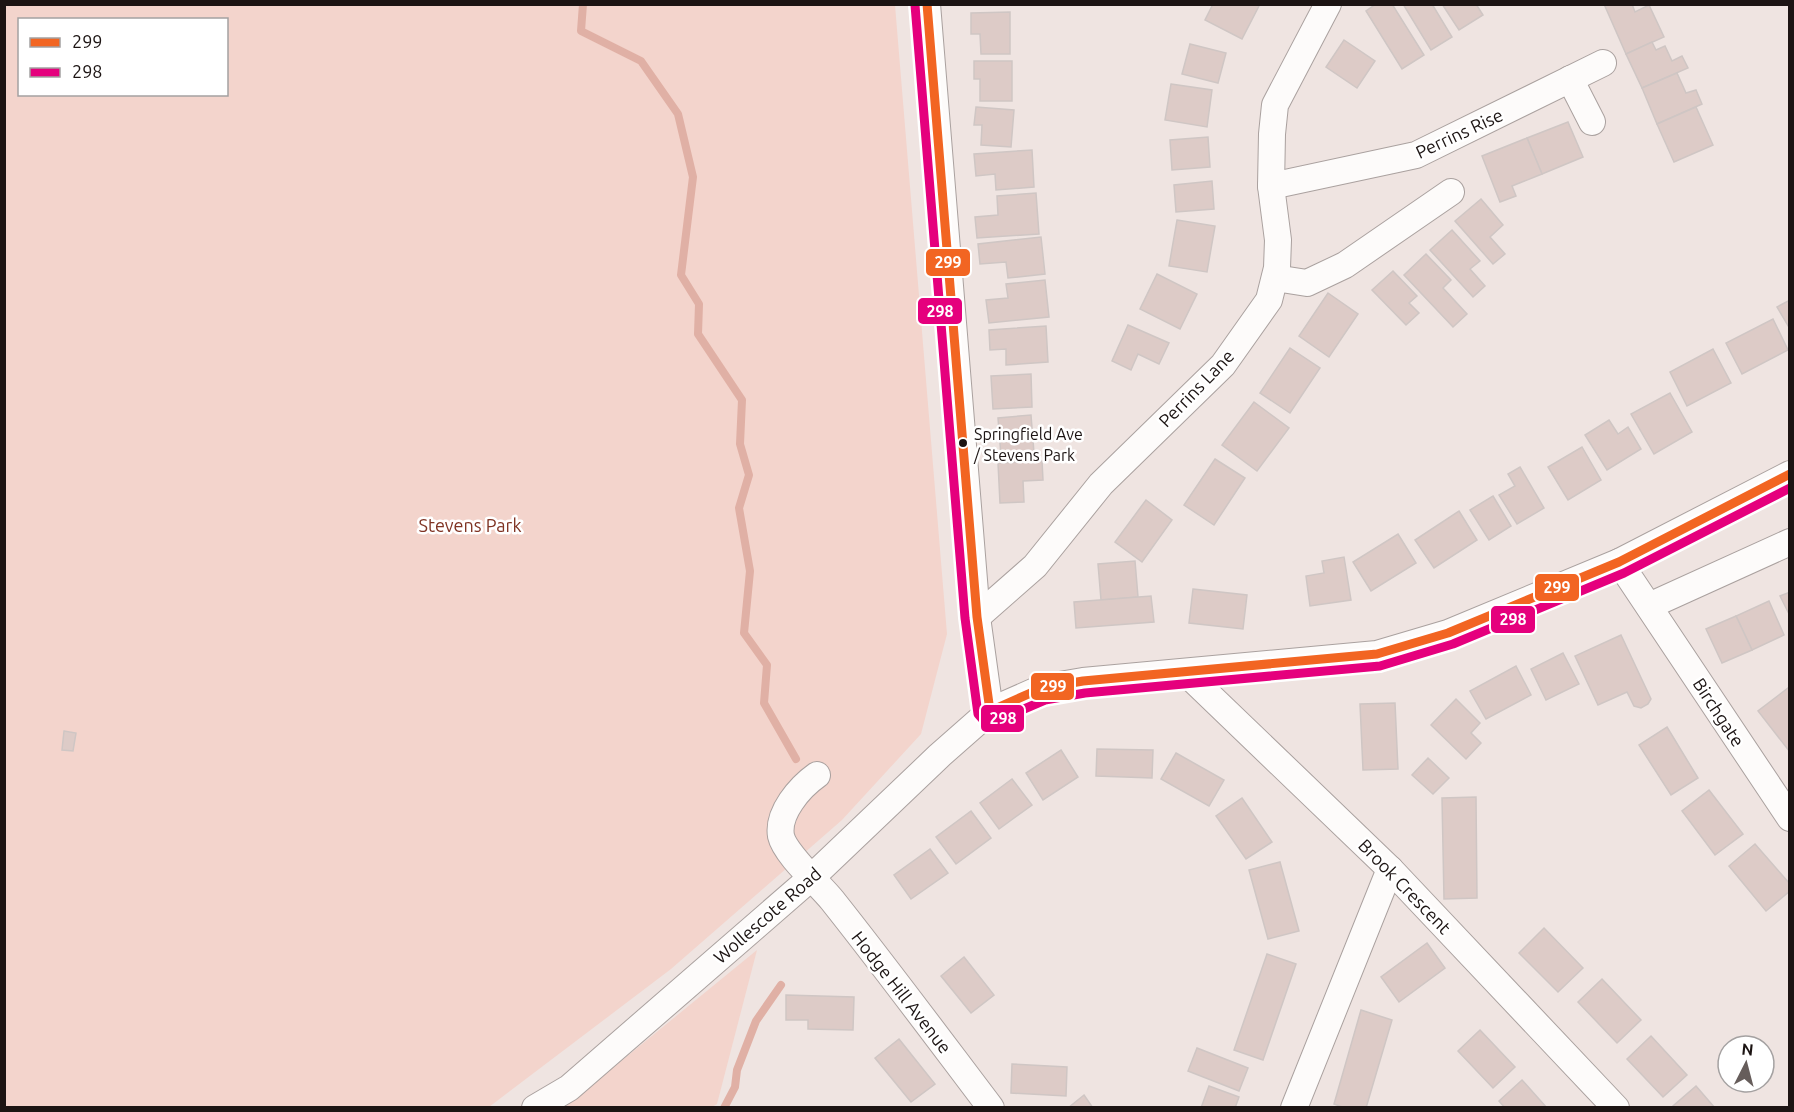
<svg xmlns="http://www.w3.org/2000/svg" width="1794" height="1112" font-family="Ubuntu,sans-serif">
<style>
.green{fill:#f3d4cc;fill-rule:evenodd}
.lines{fill:none;stroke-linecap:round;stroke-linejoin:round}
.stream{stroke:#e0b0a5;stroke-width:8}
.building{fill:#ddcbc7;stroke:#cfc6c4;stroke-width:1.5}
.minor-casing{stroke:#aaa19f;stroke-width:28}
.minor{stroke:#fdfbfa;stroke-width:26}
.bus-1-casing{stroke:#fff;stroke-width:14}
.bus-2-casing{stroke:#fff;stroke-width:14}
.bus-1{stroke:#f26522;stroke-width:9}
.bus-2{stroke:#e5007d;stroke-width:9}
.bus-dot{fill:#1c1413;stroke:#fff;stroke-width:2}
.labels{text-anchor:middle;dominant-baseline:central;stroke-width:5;stroke-linejoin:round;paint-order:stroke}
.bus-label{font-size:16px;fill:#1c1413;stroke:#fff;text-anchor:start}
.street-label{font-size:18px;fill:#1c1413;stroke:#fff}
.park-label{font-size:18px;fill:#7f3323;stroke:#fff}
.line-badge{stroke:#fff;stroke-width:2}
.badge-label{font-size:16px;text-anchor:middle;font-weight:bold;fill:#fff}
</style>
<rect width="100%" height="100%" fill="#efe4e1"/>
<!-- green -->
<g class="green">
<path d="M5 5H895L947 634 921 734 842 820 671 969 489 1107 5 1108ZM20 20H226V94H20Z"/>
<polygon points="757,950 717,1104 712,1107 565,1107"/>
</g>
<g class="lines">
<!-- stream -->
<g class="stream">
<polyline points="583,4 581,31 641,61 678,114 693,177 681,275 699,304 698,334 742,400 740,444 749,475 739,508 750,571 744,633 767,665 764,703 796,759"/>
<polyline points="724,1108 735,1087 737,1070 756,1021 781,985"/>
</g>
</g>
<!-- building -->
<g class="building">
<polygon points="1213,4 1260,4 1242,39 1205,20"/>
<polygon points="1376,4 1392,4 1424,55 1402,69 1366,11"/>
<polygon points="1403,4 1432,4 1452,37 1431,50"/>
<polygon points="1442,4 1476,4 1483,15 1459,30"/>
<polygon points="1604,4 1632,4 1635,12 1649,5 1664,37 1626,54"/>
<polygon points="1010,12 1010,54 981,54 980,34 971,34 971,13"/>
<polygon points="1344,40 1375,61 1357,88 1326,67"/>
<polygon points="1652,42 1656,50 1665,46 1672,61 1682,56 1688,68 1642,88 1626,54"/>
<polygon points="1190,44 1226,53 1218,83 1182,74"/>
<polygon points="974,61 1012,61 1012,101 980,101 980,79 974,79"/>
<polygon points="1677,73 1686,93 1696,90 1702,104 1657,124 1642,88"/>
<polygon points="1171,84 1212,90 1207,127 1165,120"/>
<polygon points="976,107 1014,110 1011,147 981,145 982,125 974,125"/>
<polygon points="1696,107 1713,145 1674,162 1657,124"/>
<polygon points="1568,122 1583,157 1542,174 1527,138"/>
<polygon points="1208,137 1210,167 1172,170 1170,140"/>
<polygon points="1527,138 1542,174 1512,186 1516,196 1500,202 1482,156"/>
<polygon points="1032,150 1034,187 996,190 995,174 976,176 974,154"/>
<polygon points="1212,181 1214,209 1176,212 1174,185"/>
<polygon points="1036,193 1039,234 977,238 975,217 998,215 997,196"/>
<polygon points="1481,199 1503,225 1490,237 1505,254 1493,264 1455,221"/>
<polygon points="1177,220 1215,226 1207,272 1169,266"/>
<polygon points="1452,230 1480,261 1470,269 1485,286 1473,297 1430,250"/>
<polygon points="1041,237 1045,274 1008,278 1006,262 980,264 978,244"/>
<polygon points="1426,254 1451,280 1443,288 1467,314 1453,327 1404,275"/>
<polygon points="1393,271 1417,296 1409,303 1419,313 1406,325 1372,290"/>
<polygon points="1157,274 1197,294 1180,329 1140,309"/>
<polygon points="1045,280 1049,317 989,323 986,300 1008,298 1006,284"/>
<polygon points="1328,293 1358,314 1329,357 1299,336"/>
<polygon points="1790,300 1790,329 1777,307"/>
<polygon points="1773,319 1788,350 1742,374 1726,343"/>
<polygon points="1128,325 1169,343 1159,364 1138,354 1131,370 1112,361"/>
<polygon points="1046,326 1048,362 1006,365 1006,349 990,350 989,330"/>
<polygon points="1290,348 1320,368 1290,413 1260,393"/>
<polygon points="1713,349 1731,383 1687,406 1670,372"/>
<polygon points="1031,374 1032,407 993,409 991,376"/>
<polygon points="1670,393 1692,432 1654,454 1631,414"/>
<polygon points="1254,402 1289,428 1257,471 1222,445"/>
<polygon points="1031,415 1034,453 1001,456 998,418"/>
<polygon points="1609,420 1618,434 1628,427 1641,449 1607,470 1585,435"/>
<polygon points="1582,447 1601,480 1568,500 1548,467"/>
<polygon points="1215,459 1245,478 1214,525 1184,505"/>
<polygon points="1042,461 1043,480 1023,481 1024,502 1000,503 998,463"/>
<polygon points="1520,467 1544,508 1517,524 1499,495 1515,486 1508,474"/>
<polygon points="1493,496 1511,526 1489,540 1470,510"/>
<polygon points="1146,500 1172,520 1142,562 1115,542"/>
<polygon points="1459,511 1477,540 1434,568 1415,540"/>
<polygon points="1398,534 1416,563 1371,591 1353,562"/>
<polygon points="1344,557 1351,600 1310,606 1306,576 1324,573 1322,561"/>
<polygon points="1135,561 1138,597 1101,600 1098,564"/>
<polygon points="1193,589 1247,595 1243,629 1189,623"/>
<polygon points="1790,592 1790,616 1780,596"/>
<polygon points="1151,596 1154,622 1076,628 1074,602"/>
<polygon points="1769,601 1784,635 1752,650 1736,616"/>
<polygon points="1736,616 1752,650 1722,663 1706,629"/>
<polygon points="1621,635 1651,699 1648,704 1641,708 1634,706 1627,692 1598,705 1575,656"/>
<polygon points="1563,653 1579,684 1546,700 1531,669"/>
<polygon points="1516,666 1531,695 1486,719 1470,691"/>
<polygon points="1788,688 1790,690 1790,752 1758,711"/>
<polygon points="1456,699 1480,723 1471,733 1481,743 1466,759 1431,725"/>
<polygon points="1395,703 1398,769 1363,770 1360,704"/>
<polygon points="1667,727 1698,778 1671,795 1639,745"/>
<polygon points="64,731 76,733 73,751 62,750"/>
<polygon points="1097,749 1153,750 1152,778 1096,776"/>
<polygon points="1061,750 1078,777 1043,800 1026,773"/>
<polygon points="1176,753 1224,780 1209,806 1161,779"/>
<polygon points="1428,758 1449,778 1433,794 1412,775"/>
<polygon points="1012,779 1032,805 999,829 980,803"/>
<polygon points="1709,790 1743,834 1715,855 1682,811"/>
<polygon points="1476,797 1477,898 1444,899 1442,798"/>
<polygon points="1242,798 1272,842 1246,859 1216,816"/>
<polygon points="971,811 991,838 956,864 936,837"/>
<polygon points="1755,844 1790,884 1790,891 1766,911 1729,866"/>
<polygon points="930,849 948,873 911,899 894,875"/>
<polygon points="1280,862 1299,931 1268,939 1249,870"/>
<polygon points="1544,928 1583,968 1558,992 1519,953"/>
<polygon points="1427,943 1445,968 1399,1002 1381,977"/>
<polygon points="1267,954 1296,964 1263,1060 1234,1050"/>
<polygon points="964,957 994,995 971,1013 941,976"/>
<polygon points="1602,979 1641,1020 1617,1043 1578,1002"/>
<polygon points="786,995 854,997 853,1030 808,1029 808,1020 786,1020"/>
<polygon points="1361,1010 1392,1020 1366,1108 1345,1108 1334,1104"/>
<polygon points="1480,1030 1515,1067 1493,1088 1458,1051"/>
<polygon points="1651,1036 1687,1075 1663,1097 1627,1059"/>
<polygon points="899,1039 935,1084 911,1102 875,1058"/>
<polygon points="1197,1048 1248,1068 1239,1091 1188,1071"/>
<polygon points="1012,1064 1067,1067 1066,1096 1011,1093"/>
<polygon points="1522,1080 1547,1108 1505,1108 1499,1101"/>
<polygon points="1209,1086 1239,1097 1235,1108 1201,1108"/>
<polygon points="1696,1086 1715,1108 1674,1108 1673,1106"/>
<polygon points="1084,1095 1093,1108 1068,1108"/>
</g>
<g class="lines">
<!-- minor casing -->
<g class="minor-casing">
<g id="minor">
<polyline points="927,4 977,617 990,711"/>
<polyline points="1570,79 1592,122"/>
<polyline points="1271,186 1416,155 1603,63"/>
<polyline points="1275,278 1307,283 1345,265 1451,192"/>
<polyline points="1619,562 1790,818"/>
<polyline points="1649,606 1790,542"/>
<polyline points="977,617 1035,566 1101,484 1223,365 1269,300 1277,268 1278,240 1271,186 1272,134 1275,105 1328,4"/>
<polyline points="1185,672 1390,869 1616,1108"/>
<path d="M817 775C800 787 777 813 781 836 785 854 819 884 832 900 886 968 938 1038 991 1108"/>
<polyline points="535,1108 569,1088 812,877 940,755 990,711 1042,688 1083,681 1377,654 1448,633 1619,562 1790,474"/>
<polyline points="1294,1108 1390,869"/>
</g>
</g>
<!-- minor -->
<use href="#minor" class="minor"/>
<!-- bus-1 casing -->
<g class="bus-1-casing">
<polyline id="bus-1" points="927,4 977,617 990,711 1042,688 1083,681 1377,654 1448,633 1619,562 1790,474"/>
</g>
<!-- bus-2 casing -->
<g class="bus-2-casing">
<polyline id="bus-2" points="915,5 965,618 978,714 985,722 994,722 1045,700 1085,693 1380,666 1453,644 1624,573 1790,488"/>
</g>
<!-- bus-1 -->
<use href="#bus-1" class="bus-1"/>
<!-- bus-2 -->
<use href="#bus-2" class="bus-2"/>
</g>
<!-- markers -->
<circle class="bus-dot" cx="963" cy="443" r="5"/>
<g class="labels">
<!-- bus labels -->
<g class="bus-label">
<text x="974" y="434">Springfield Ave<tspan x="974" dy="21">/ Stevens Park</tspan></text>
</g>
<!-- street labels -->
<g class="street-label">
<text transform="translate(1459 133) rotate(-25)">Perrins Rise</text>
<text transform="translate(1196 388) rotate(-46)">Perrins Lane</text>
<text transform="translate(1719 712) rotate(57)">Birchgate</text>
<text transform="translate(1405 886) rotate(46)">Brook Crescent</text>
<text transform="translate(767 915) rotate(-41)">Wollescote Road</text>
<text transform="translate(902 992) rotate(52)">Hodge Hill Avenue</text>
</g>
<!-- park labels -->
<g class="park-label">
<text x="470" y="525">Stevens Park</text>
</g>
</g>
<g class="line-badge">
<rect x="925" y="248" width="46" height="29" rx="6" fill="#f26522"/>
<rect x="917" y="297" width="46" height="28" rx="6" fill="#e5007d"/>
<rect x="1534" y="573" width="46" height="29" rx="6" fill="#f26522"/>
<rect x="1490" y="605" width="46" height="29" rx="6" fill="#e5007d"/>
<rect x="1030" y="672" width="45" height="29" rx="6" fill="#f26522"/>
<rect x="980" y="704" width="45" height="29" rx="6" fill="#e5007d"/>
</g>
<g class="badge-label">
<text x="948" y="268">299</text>
<text x="940" y="317">298</text>
<text x="1557" y="593">299</text>
<text x="1513" y="625">298</text>
<text x="1053" y="692">299</text>
<text x="1003" y="724">298</text>
</g>
<!-- border -->
<rect width="1794" height="1112" fill="none" stroke="#1c1413" stroke-width="12"/>
<!-- legend -->
<rect x="18" y="18" width="210" height="78" fill="#ffffff" stroke="#a4a1a1" stroke-width="1.5"/>
<rect x="30" y="38" width="30" height="9" fill="#f26522" stroke="#a4a1a1" stroke-width="1.5"/>
<text x="72" y="48" font-size="18" fill="#1c1413">299</text>
<rect x="30" y="68" width="30" height="9" fill="#e5007d" stroke="#a4a1a1" stroke-width="1.5"/>
<text x="72" y="78" font-size="18" fill="#1c1413">298</text>
<!-- north arrow -->
<g transform="translate(1746 1064) rotate(6)"><circle r="28" fill="#ffffff" stroke="#a4a1a1" stroke-width="1.5"/>
<path d="M0-4.5L10 22L0 15L-10 22Z" fill="#665d5b"/>
<text y="-9" font-size="16" font-weight="bold" text-anchor="middle" fill="#1c1413">N</text>
</g>
</svg>
